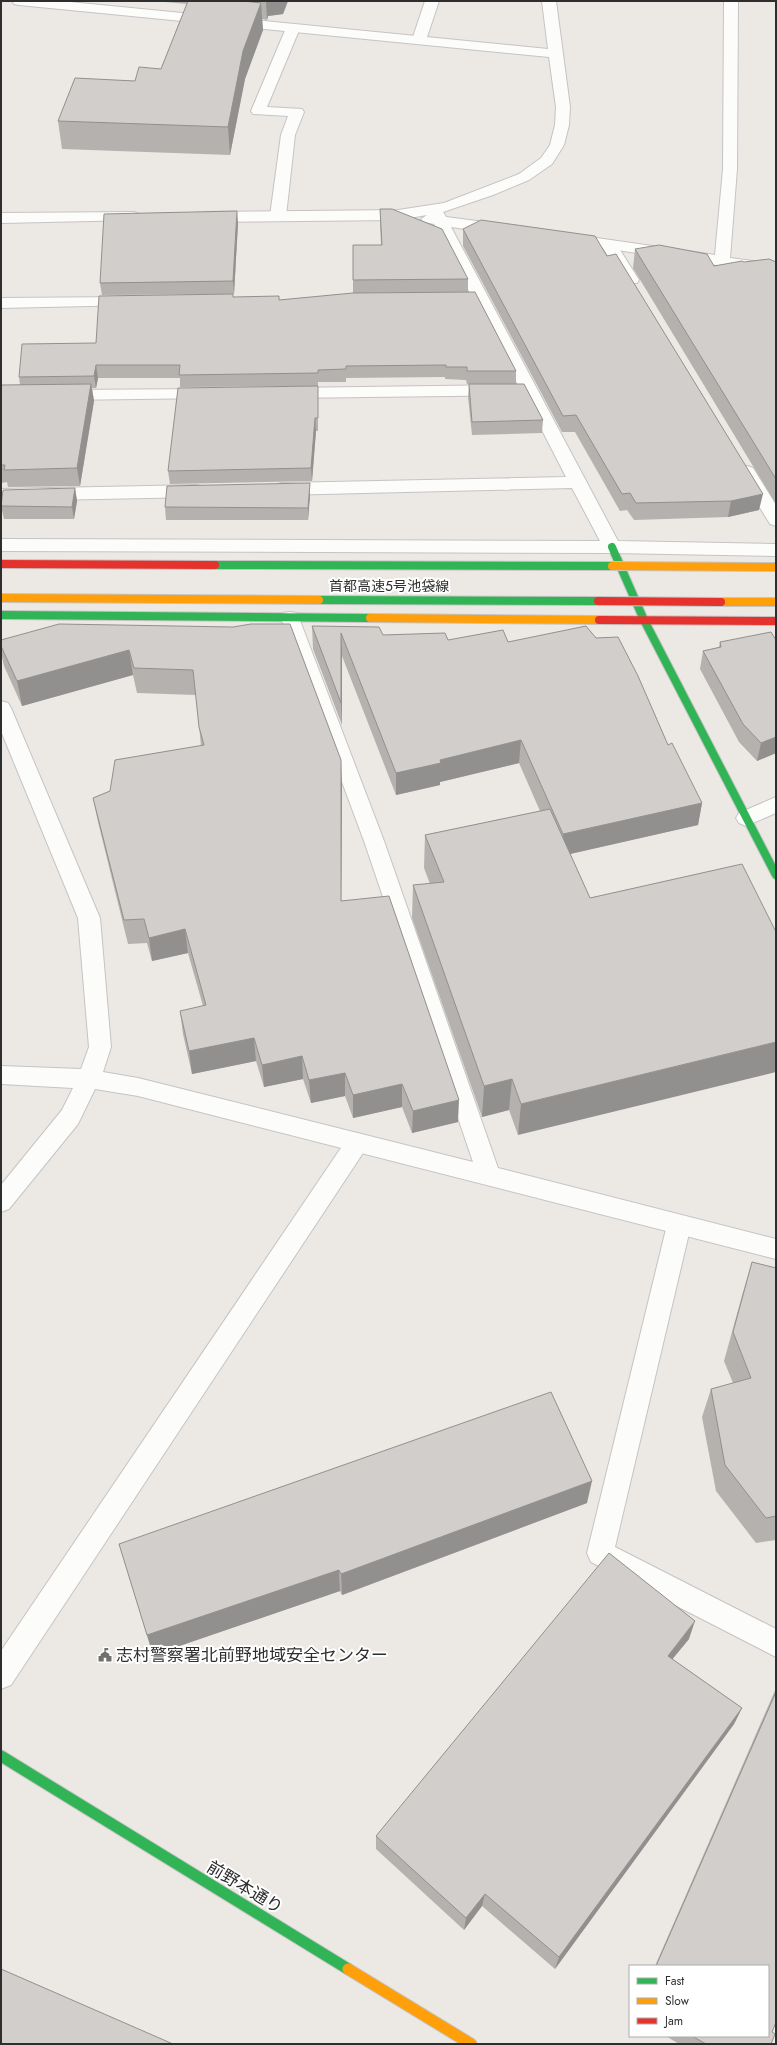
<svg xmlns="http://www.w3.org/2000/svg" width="777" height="2045" font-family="Jost,'Noto Sans JP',sans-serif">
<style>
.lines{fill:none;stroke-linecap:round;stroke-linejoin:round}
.lane-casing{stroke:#c5c4c5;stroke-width:2}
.street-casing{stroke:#c5c4c5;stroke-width:2}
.fast-far1-casing{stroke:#c5c4c5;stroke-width:10}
.fast-casing{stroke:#c5c4c5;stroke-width:13}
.slow-far1-casing{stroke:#c5c4c5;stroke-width:10}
.slow-casing{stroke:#c5c4c5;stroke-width:13}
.jam-casing{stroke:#c5c4c5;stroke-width:10}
.lane{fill:#fcfcfb;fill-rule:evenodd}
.street{fill:#fcfcfb;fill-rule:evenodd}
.fast-far1{stroke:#30b455;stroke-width:8}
.fast{stroke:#30b455;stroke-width:11}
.slow-far1{stroke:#ff9f0a;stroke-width:8}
.slow{stroke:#ff9f0a;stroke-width:11}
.jam{stroke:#e5322d;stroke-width:8}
.fast-bridge-casing{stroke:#c6c5c4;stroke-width:10;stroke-linecap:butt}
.slow-bridge-casing{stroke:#c6c5c4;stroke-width:10;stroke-linecap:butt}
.jam-bridge-casing{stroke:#c6c5c4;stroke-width:10;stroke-linecap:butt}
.fast-bridge{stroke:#30b455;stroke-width:8}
.slow-bridge{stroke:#ff9f0a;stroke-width:8}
.jam-bridge{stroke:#e5322d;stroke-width:8}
.wall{fill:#b4b1af}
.shaded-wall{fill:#92908e}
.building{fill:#d1cecb;stroke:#92908e}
.labels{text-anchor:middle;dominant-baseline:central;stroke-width:4;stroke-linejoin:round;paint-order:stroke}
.street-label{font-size:14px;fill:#2e2e2e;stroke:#fff}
.near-poi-label{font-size:17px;fill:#2e2e2e;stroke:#fff;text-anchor:start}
.near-street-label{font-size:17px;fill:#2e2e2e;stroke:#fff}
</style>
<rect width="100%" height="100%" fill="#ece8e4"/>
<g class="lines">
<!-- lane casing -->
<g class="lane-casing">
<g id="lane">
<polygon points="425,1 439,1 426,40 424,43 414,43 412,40"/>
<polygon points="293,24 298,25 300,28 267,107 302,109 304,112 295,135 286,216 283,219 273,219 270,216 281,135 288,116 253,114 251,111 286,28 288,25"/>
<polygon points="609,240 615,242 617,245 639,280 637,283 625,283 623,280 601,245 603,242"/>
<polygon points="747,466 753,468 776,505 776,526 770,524 738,472 741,468"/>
<polygon points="357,1133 365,1136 368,1143 365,1150 11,1685 1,1689 1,1651 349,1136"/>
<polygon points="679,1215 687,1218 691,1225 615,1547 776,1629 776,1657 591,1562 587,1553 667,1225 671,1218"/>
</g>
</g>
<!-- street casing -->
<g class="street-casing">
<g id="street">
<polygon points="12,1 60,1 548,49 542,1 556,1 570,107 569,125 564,145 552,164 529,180 493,195 443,212 446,217 500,224 505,226 508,229 505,232 500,234 451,227 618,541 776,544 776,556 612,553 1,551 1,539 600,541 572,488 281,495 275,493 272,489 275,485 281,483 566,477 524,395 287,398 281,397 279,393 281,389 287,388 518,385 434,224 424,222 421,219 427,215 398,220 208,222 203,220 200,217 203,214 208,212 398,210 444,203 519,174 541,158 550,145 555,125 556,107 549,57 19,5 14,4"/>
<polygon points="724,1 738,1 737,169 730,258 776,264 776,274 564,242 561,239 564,236 569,234 715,255 723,169"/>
<polygon points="134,212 139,214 142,217 139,220 1,223 1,213"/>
<polygon points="128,297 134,299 136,302 134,305 1,308 1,298"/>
<polygon points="207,389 213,390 215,394 213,398 63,400 57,399 55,395 57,391 63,390"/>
<polygon points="197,485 203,487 206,491 203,495 197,497 1,501 1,489"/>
<polygon points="290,612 297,613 299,618 384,841 498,1168 776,1239 776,1259 138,1096 95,1089 78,1124 9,1209 1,1212 1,1185 62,1110 73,1088 1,1084 1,1066 81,1069 89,1047 78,918 1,731 1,701 8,703 11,708 100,918 111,1047 103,1072 138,1078 473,1162 364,841 281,618 283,613"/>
<polygon points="776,797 776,813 746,826 739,823 736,818 739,813"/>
</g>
</g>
<!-- fast-far1 casing -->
<g class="fast-far1-casing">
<g id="fast-far1">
<polyline points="612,547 644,620 776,875"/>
<polyline points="1,615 370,618"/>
</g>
</g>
<!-- fast casing -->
<g class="fast-casing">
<polyline id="fast" points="1,1756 348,1969"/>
</g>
<!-- slow-far1 casing -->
<g class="slow-far1-casing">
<polyline id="slow-far1" points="370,618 599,620"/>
</g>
<!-- slow casing -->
<g class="slow-casing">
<polyline id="slow" points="348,1969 471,2044"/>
</g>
<!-- jam casing -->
<g class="jam-casing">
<polyline id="jam" points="599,620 776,621"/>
</g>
<!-- lane -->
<use href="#lane" class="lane"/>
<!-- street -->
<use href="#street" class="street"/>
<!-- fast-far1 -->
<use href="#fast-far1" class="fast-far1"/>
<!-- fast -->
<use href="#fast" class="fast"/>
<!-- slow-far1 -->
<use href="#slow-far1" class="slow-far1"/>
<!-- slow -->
<use href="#slow" class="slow"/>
<!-- jam -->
<use href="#jam" class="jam"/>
<!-- fast-bridge casing -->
<g class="fast-bridge-casing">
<g id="fast-bridge">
<polyline points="215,565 612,566"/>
<polyline points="319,600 598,601"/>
</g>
</g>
<!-- slow-bridge casing -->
<g class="slow-bridge-casing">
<g id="slow-bridge">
<polyline points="612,566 776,567"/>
<polyline points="1,598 319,600"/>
<polyline points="721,602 776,602"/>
</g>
</g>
<!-- jam-bridge casing -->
<g class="jam-bridge-casing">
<g id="jam-bridge">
<polyline points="1,564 215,565"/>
<polyline points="598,601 721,602"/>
</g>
</g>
<!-- fast-bridge -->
<use href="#fast-bridge" class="fast-bridge"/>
<!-- slow-bridge -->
<use href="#slow-bridge" class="slow-bridge"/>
<!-- jam-bridge -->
<use href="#jam-bridge" class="jam-bridge"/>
</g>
<!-- wall -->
<g class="wall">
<polygon points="154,1 288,1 283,14 268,16 267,20 262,19 263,30 245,79 230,155 62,149 58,121 135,81 161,69 187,4"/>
<polygon points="380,209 468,279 468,292 353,293 353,245 381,245 380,222"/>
<polygon points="238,223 234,294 102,295 100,283"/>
<polygon points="463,229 759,510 728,517 634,520 627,510 620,511 575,432 562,432 463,246"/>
<polygon points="635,249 714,266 744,262 776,262 776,504 633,268"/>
<polygon points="233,297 279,300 516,371 516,384 467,384 466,380 445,379 445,377 346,378 346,382 318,382 318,386 180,387 180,378 98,378 96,388 92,388 94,401 80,486 8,487 7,482 1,483 1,385 20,385 19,377 96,343"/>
<polygon points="469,384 543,420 542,433 472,435 468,397"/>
<polygon points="318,386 318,431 316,431 312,481 170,484 168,471"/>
<polygon points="75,488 77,501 74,519 4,519 1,506"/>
<polygon points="310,495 308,520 166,520 165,507"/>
<polygon points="312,626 383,635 448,640 508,642 668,745 702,803 698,825 570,854 518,1135 509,1110 482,1117 412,918 413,885 430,884 424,868 425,835 540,811 519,763 440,782 440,785 396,795 342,656 342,725 313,649"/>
<polygon points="233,627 342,785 341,901 458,1122 412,1133 402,1107 353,1118 345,1096 311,1103 303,1079 264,1087 256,1061 192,1074 183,1034 180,1011 203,1006 188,953 152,961 147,943 128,944 98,822 93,798 110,791 201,746 196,695 137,693 133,675 22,706 4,666 1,652 1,640"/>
<polygon points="776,640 776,753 757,761 739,742 700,669 703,651 719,647 720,642"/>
<polygon points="752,1262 776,1268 776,1540 756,1543 716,1491 702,1417 711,1389 733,1383 724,1361 743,1292"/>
<polygon points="587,1503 342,1595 340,1591 153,1655 119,1544"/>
<polygon points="689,1639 672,1659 742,1708 734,1724 555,1969 482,1906 464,1930 376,1849 376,1836"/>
<polygon points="776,1688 776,2022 772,2032 771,2044 679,2044 666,2036 768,2036 768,1966 655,1966"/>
</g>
<!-- shaded-wall -->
<g class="shaded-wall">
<polygon points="266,1 288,1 283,14 268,16 267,20"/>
<polygon points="261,3 263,30 245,79 230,155 228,127 243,51"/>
<polygon points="237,211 238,223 234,294 233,281"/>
<polygon points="96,365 98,378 96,388 94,376"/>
<polygon points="91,384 94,401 80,486 77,468"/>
<polygon points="315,418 316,431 312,481 311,468"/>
<polygon points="310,483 310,495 308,520 308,508"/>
<polygon points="75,488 77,501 74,519 72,507"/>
<polygon points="763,494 759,510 728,517 731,501"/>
<polygon points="341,633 342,656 342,725 341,703"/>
<polygon points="129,650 133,675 22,706 17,681"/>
<polygon points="776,737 776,753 757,761 761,743"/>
<polygon points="521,740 519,763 440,782 440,785 396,795 396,773 440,760"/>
<polygon points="341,760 342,785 341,925"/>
<polygon points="702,803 698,825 561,856 563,834"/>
<polygon points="185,929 188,953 152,961 149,938"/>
<polygon points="254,1038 256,1061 192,1074 189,1051"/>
<polygon points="776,1042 776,1072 518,1135 521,1104"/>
<polygon points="302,1056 303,1079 264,1087 262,1065"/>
<polygon points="345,1073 345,1096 311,1103 309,1080"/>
<polygon points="512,1079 509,1110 482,1117 484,1086"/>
<polygon points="402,1084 402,1107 353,1118 353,1095"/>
<polygon points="459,1100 458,1122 412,1133 413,1111"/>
<polygon points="592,1481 587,1503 342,1595 341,1574"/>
<polygon points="339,1570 340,1591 153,1655 147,1635"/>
<polygon points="695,1621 689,1639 661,1673 668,1656"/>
<polygon points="742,1708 734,1724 555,1969 559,1957"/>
<polygon points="485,1894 482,1906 464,1930 466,1918"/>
</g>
<!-- building -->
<g class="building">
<polygon points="188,1 243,1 261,3 243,51 228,127 58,121 75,78 135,81 139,67 161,69"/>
<polygon points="380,209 392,209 442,229 468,279 353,280 353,245 382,245"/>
<polygon points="237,211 233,281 100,283 104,214"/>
<polygon points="481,220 595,236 607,256 616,254 763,494 731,501 636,503 630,493 622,494 576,415 563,416 463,229"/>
<polygon points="659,245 707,254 714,266 742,261 744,262 769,259 776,262 776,479 635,249"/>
<polygon points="475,292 516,371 467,371 467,367 446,367 446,365 346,366 346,369 318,370 318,373 179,375 180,365 96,365 94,376 19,377 22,344 96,343 99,296 233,294 233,297 279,296 279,300 353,293"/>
<polygon points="91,384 77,468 4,470 5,465 1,465 1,385"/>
<polygon points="469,384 524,384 543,420 472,422"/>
<polygon points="318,386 318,418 315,418 311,468 168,471 178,388"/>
<polygon points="310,483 308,508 165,507 167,486"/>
<polygon points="75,488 72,507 1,506 3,490"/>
<polygon points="59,624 233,627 251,624 290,624 341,760 341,901 389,896 459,1100 413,1111 402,1084 353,1095 345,1073 309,1080 302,1056 262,1065 254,1038 189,1051 180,1011 206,1005 185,929 149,938 144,919 124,920 93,798 110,791 115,760 204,745 199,727 193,670 134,668 129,650 17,681 1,646 1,640"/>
<polygon points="312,626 379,627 383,635 445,633 448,640 503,630 508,642 586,626 596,638 618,637 638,676 668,745 672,743 702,803 563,834 521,740 440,760 441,763 396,773 341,633 341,703"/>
<polygon points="771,632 776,640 776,737 761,743 743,724 703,651 721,647 720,642"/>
<polygon points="550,809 590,898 742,864 776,932 776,1042 521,1104 512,1079 484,1086 413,885 444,882 425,835"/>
<polygon points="752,1262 776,1268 776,1516 766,1518 725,1465 711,1389 751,1378 733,1332"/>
<polygon points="551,1392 592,1481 341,1574 339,1570 147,1635 119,1544"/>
<polygon points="609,1553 695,1621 668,1656 742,1708 559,1957 485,1894 466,1918 376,1836"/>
<polygon points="776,1692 776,2022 772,2032 775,2034 771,2044 706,2044 692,2036 768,2036 768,1966 656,1966"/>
<polygon points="1,1969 173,2044 1,2044"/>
</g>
<!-- icons -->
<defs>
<g id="civic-bare" transform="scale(1.08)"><path d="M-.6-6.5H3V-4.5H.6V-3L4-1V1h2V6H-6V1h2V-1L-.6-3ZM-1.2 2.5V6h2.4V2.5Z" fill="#706f6e" stroke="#fff" stroke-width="2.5" paint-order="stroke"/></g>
</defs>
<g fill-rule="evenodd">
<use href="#civic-bare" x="105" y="1655"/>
</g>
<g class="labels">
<!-- street labels -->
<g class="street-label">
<text x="389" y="586">首都高速5号池袋線</text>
</g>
<!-- near-poi labels -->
<g class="near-poi-label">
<text x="116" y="1655">志村警察署北前野地域安全センター</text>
</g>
<!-- near-street labels -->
<g class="near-street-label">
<text transform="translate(245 1887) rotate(31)">前野本通り</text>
</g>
</g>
<!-- border -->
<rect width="777" height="2045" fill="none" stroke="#2e2e2e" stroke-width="4"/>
<!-- legend -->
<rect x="629" y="1965" width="140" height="72" fill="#ffffff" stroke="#ababab"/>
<rect x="637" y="1978" width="20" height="6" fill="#30b455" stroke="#ababab"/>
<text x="665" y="1985" font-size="12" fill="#2e2e2e">Fast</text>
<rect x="637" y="1998" width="20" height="6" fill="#ff9f0a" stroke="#ababab"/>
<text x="665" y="2005" font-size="12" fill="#2e2e2e">Slow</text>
<rect x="637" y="2018" width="20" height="6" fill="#e5322d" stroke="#ababab"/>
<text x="665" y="2025" font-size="12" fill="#2e2e2e">Jam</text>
</svg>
